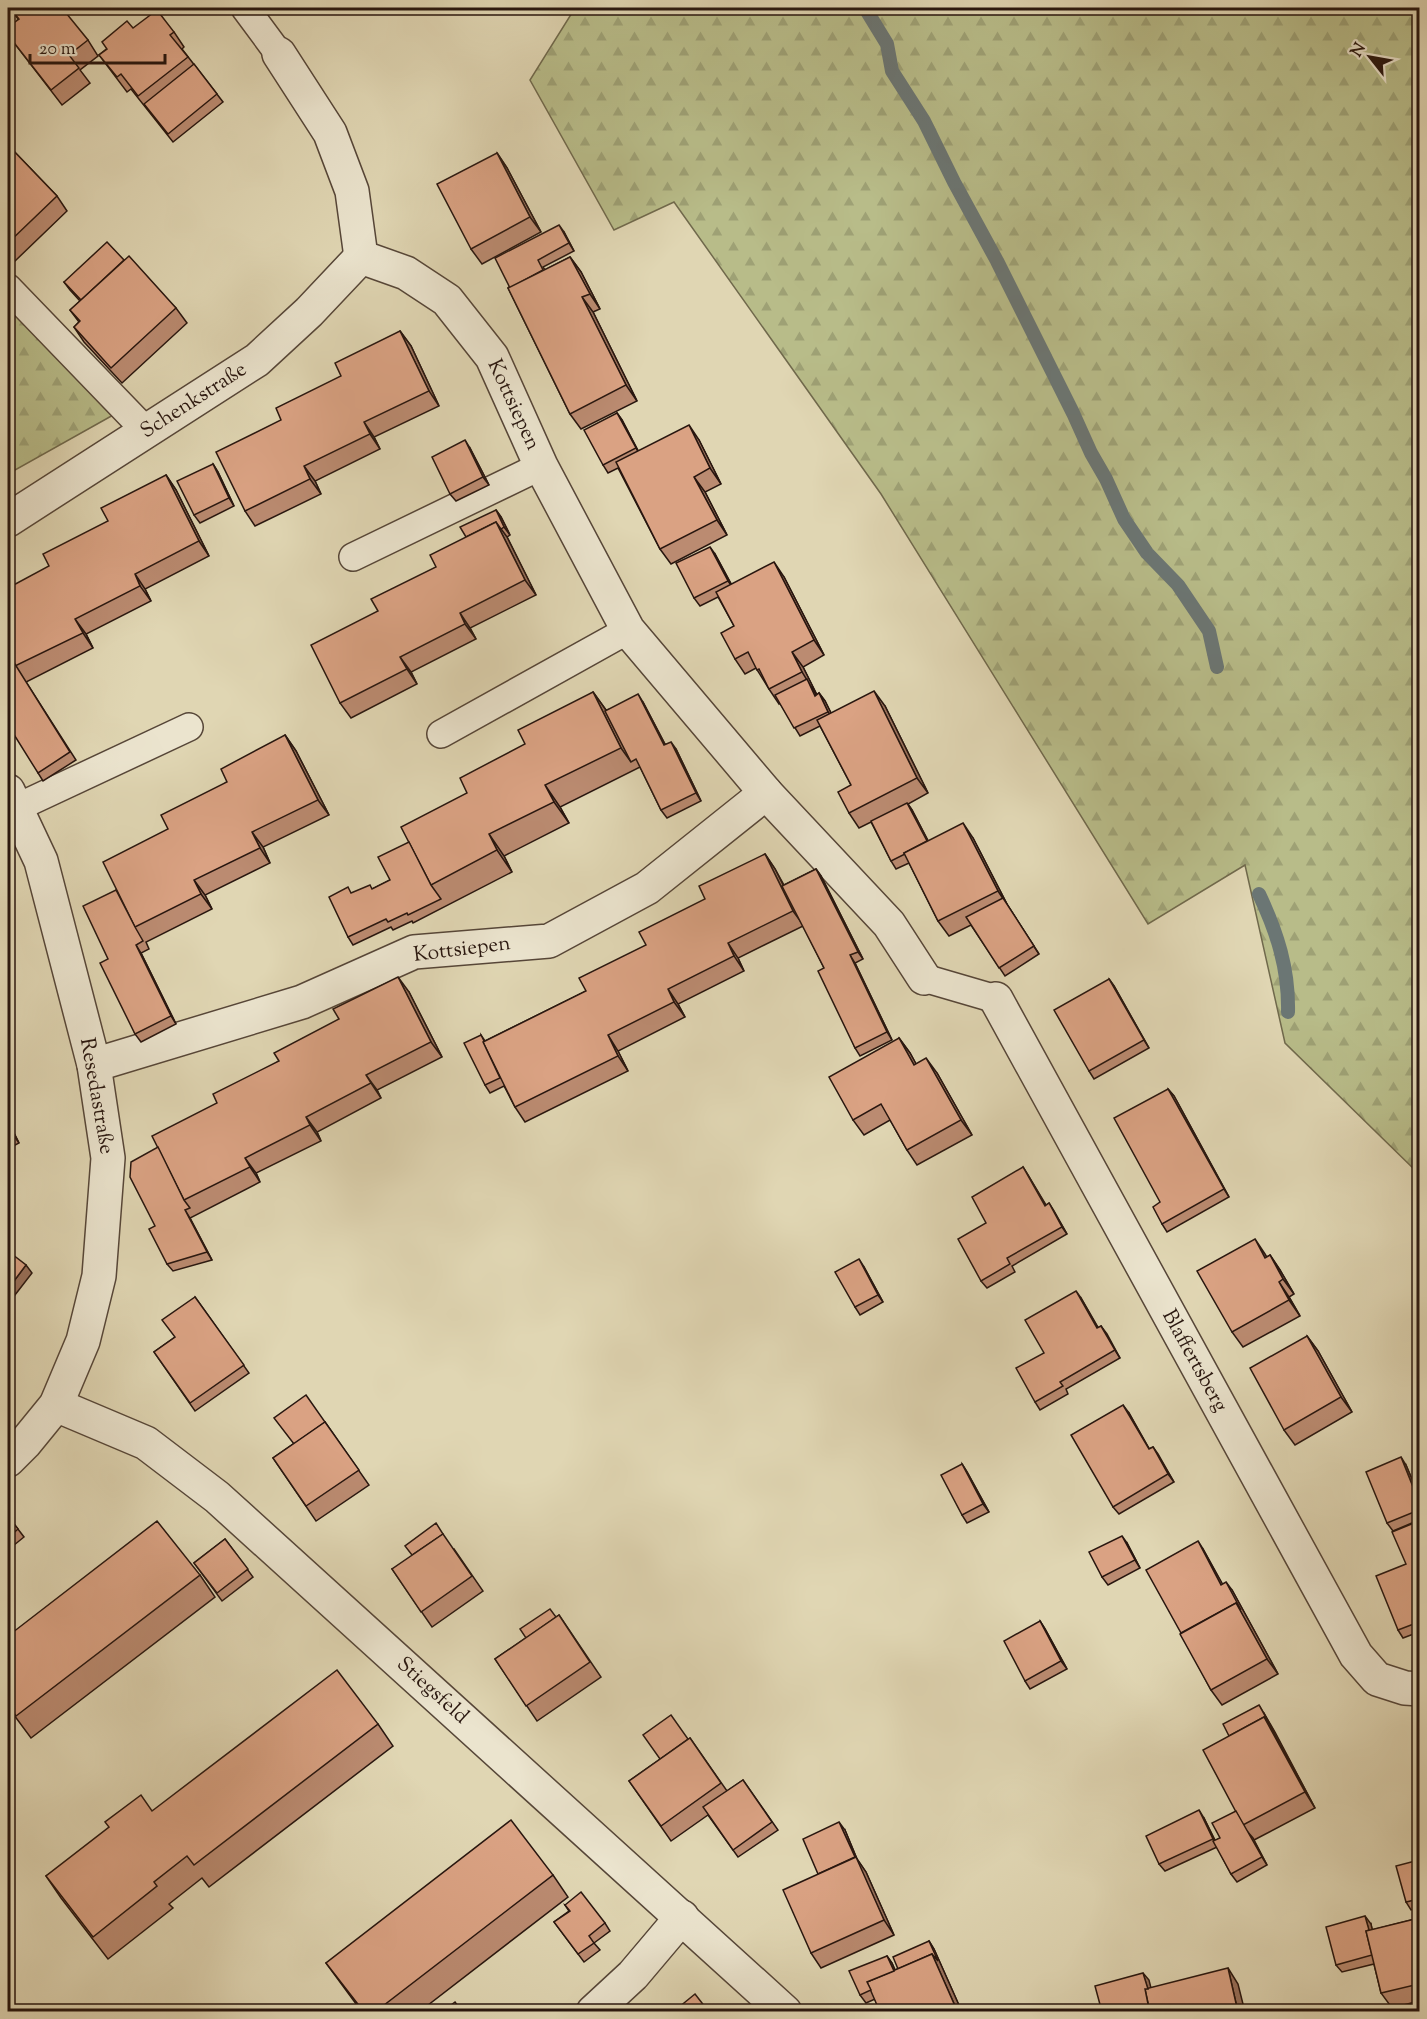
<svg xmlns="http://www.w3.org/2000/svg" width="1427" height="2019" font-family="'Sorts Mill Goudy',serif">
<style>
.forest{fill:url(#forest-firs);stroke:#70694c;stroke-width:1.5}
.lines{fill:none;stroke-linecap:round;stroke-linejoin:round}
.stream{stroke:#6b7674;stroke-width:14}
.lane-casing{stroke:#564638;stroke-width:30}
.street-casing{stroke:#564638;stroke-width:36}
.lane{stroke:#ebe4ce;stroke-width:27}
.street{stroke:#ebe4ce;stroke-width:33}
.wall{fill:#bb8b71;stroke:#28160f;stroke-width:1.5}
.shaded-wall{fill:#99715c;stroke:#28160f;stroke-width:1.5}
.building{fill:#daa283;stroke:#28160f;stroke-width:1.5}
.labels{text-anchor:middle;dominant-baseline:central;stroke-width:4.5;stroke-linejoin:round;paint-order:stroke}
.street-label{font-size:21px;fill:#28160f;stroke:#ebe4ce}
</style>
<defs>
<pattern id="forest-firs" width="22" height="20" patternUnits="userSpaceOnUse" patternTransform="scale(1.5)"><rect width="22" height="20" fill="#b8bc89"/><path d="M5 1l3.5 6h-7zM16 11l3.5 6h-7z" fill="#9ea175"/></pattern>
</defs>
<rect width="100%" height="100%" fill="#e0d6b3"/>
<filter id="stains"><feTurbulence type="fractalNoise" baseFrequency=".00333" numOctaves="4"/><feColorMatrix values="0 0 0 0 .2 0 0 0 0 .09 0 0 0 0 .02 0 0 0 .5 -.17"/></filter>
<radialGradient id="worn" r=".72"><stop offset=".6" stop-color="#630" stop-opacity="0"/><stop offset="1" stop-color="#630" stop-opacity=".3"/></radialGradient>
<!-- forest -->
<g class="forest">
<polygon points="575,8 1419,8 1419,1174 1285,1043 1245,865 1148,924 881,494 674,202 614,230 530,80"/>
<polygon points="8,303 115,414 8,474"/>
</g>
<g class="lines">
<!-- stream -->
<g class="stream">
<polyline points="865,8 887,44 892,71 924,121 954,182 997,261 1073,413 1091,453 1106,479 1124,519 1147,553 1178,585 1209,631 1217,667"/>
<path d="M1259 894C1277 932 1289 969 1288 1012"/>
</g>
<!-- lane casing -->
<g class="lane-casing">
<g id="lane">
<polyline points="245,8 279,54"/>
<polyline points="8,288 147,432"/>
<polyline points="353,557 541,466"/>
<polyline points="441,734 628,630"/>
<polyline points="16,808 189,727"/>
<polyline points="924,978 996,999"/>
</g>
</g>
<!-- street casing -->
<g class="street-casing">
<g id="street">
<polyline points="279,54 330,133 352,191 361,257 406,273 447,300 492,357 541,466 628,630 766,793 889,924 924,978"/>
<polyline points="8,520 257,360 309,312 361,257"/>
<polyline points="8,791 41,861 94,1065 108,1158 99,1276 83,1341 56,1405 25,1443 8,1460"/>
<polyline points="996,999 1356,1655 1377,1679 1405,1688 1420,1689"/>
<polyline points="94,1065 302,1002 414,952 549,941 647,888 766,793"/>
<polyline points="56,1405 146,1443 217,1497 785,2012"/>
<polyline points="593,2012 633,1975 682,1917"/>
</g>
</g>
<!-- lane -->
<use href="#lane" class="lane"/>
<!-- street -->
<use href="#street" class="street"/>
</g>
<!-- wall -->
<g class="wall">
<polygon points="11,9 88,40 98,56 80,70 90,83 62,105 8,35 18,19"/>
<polygon points="133,28 174,32 184,47 182,49 223,102 173,142 131,89 127,92 99,55"/>
<polygon points="8,145 57,196 67,211 14,262 8,255"/>
<polygon points="497,153 507,168 541,232 482,264 471,249"/>
<polygon points="564,232 574,251 543,267 545,270 570,257 581,272 600,309 593,312 637,401 581,429 570,414 508,288"/>
<polygon points="124,260 176,308 187,323 122,383 84,342 74,327 79,322 70,310 80,301 70,290 64,282"/>
<polygon points="400,331 411,346 439,406 374,437 380,449 315,481 321,494 255,526 245,511 281,420 341,376"/>
<polygon points="617,413 622,420 638,451 699,440 721,484 705,492 727,535 671,564 660,549 618,468 608,473 603,465"/>
<polygon points="470,448 489,485 456,501 450,494"/>
<polygon points="213,464 218,472 234,506 200,523 194,515"/>
<polygon points="166,475 176,490 209,556 145,589 151,601 86,634 93,648 26,682 76,760 43,781 38,773 8,653 11,658 49,566 108,521"/>
<polygon points="496,510 501,517 510,535 507,537 536,595 470,628 476,639 411,672 417,684 351,718 340,703 378,611 436,567 466,537"/>
<polygon points="715,554 731,584 784,577 824,655 803,667 817,695 819,693 825,701 831,713 885,706 928,793 908,804 912,810 928,841 973,838 1008,906 1039,954 1005,976 971,925 949,936 938,921 909,863 896,869 891,861 871,822 859,828 849,813 851,785 820,726 800,736 780,703 779,704 769,689 756,668 745,674 735,659 734,626 718,597 700,606 694,598"/>
<polygon points="593,692 606,710 643,702 665,744 676,749 701,801 667,818 661,810 640,767 560,807 569,823 504,856 512,872 413,923 412,921 393,930 391,927 353,945 348,937 372,889 390,880 409,842 525,744"/>
<polygon points="285,735 296,751 329,815 263,847 270,863 205,895 212,909 146,942 149,949 141,953 176,1024 141,1042 135,1034 108,959 116,890 168,829"/>
<polygon points="765,854 775,869 784,885 816,869 821,876 863,959 855,963 892,1040 860,1056 855,1048 824,968 803,926 738,958 744,971 678,1004 685,1017 618,1051 628,1071 525,1122 515,1107 504,1086 490,1093 485,1085 481,1035 485,1041 586,991"/>
<polygon points="1109,979 1114,986 1149,1048 1094,1079 1089,1071"/>
<polygon points="409,992 442,1057 377,1090 381,1098 317,1132 321,1141 256,1173 260,1182 190,1218 212,1260 173,1271 167,1264 158,1147 217,1103 279,1061"/>
<polygon points="899,1038 910,1053 916,1064 937,1073 972,1135 917,1165 907,1150 890,1120 864,1135 853,1120"/>
<polygon points="1168,1089 1174,1096 1229,1197 1167,1232 1162,1224 1160,1202"/>
<polygon points="8,1121 19,1143 8,1149"/>
<polygon points="1023,1167 1046,1205 1049,1203 1067,1234 1012,1266 1015,1272 987,1288 981,1281 986,1223"/>
<polygon points="1270,1255 1280,1270 1294,1294 1289,1297 1300,1316 1243,1347 1232,1332 1267,1257"/>
<polygon points="864,1267 883,1302 860,1315 855,1307"/>
<polygon points="195,1297 249,1373 195,1411 154,1352 175,1337"/>
<polygon points="1081,1298 1098,1328 1101,1326 1120,1358 1066,1389 1068,1394 1040,1410 1035,1402"/>
<polygon points="1307,1336 1318,1351 1352,1412 1295,1445 1284,1430"/>
<polygon points="1129,1413 1149,1449 1153,1447 1174,1482 1119,1514 1113,1507"/>
<polygon points="325,1422 369,1485 316,1521 273,1458"/>
<polygon points="962,1464 967,1472 989,1512 967,1523 962,1515"/>
<polygon points="1406,1465 1419,1496 1419,1520 1393,1531 1387,1523"/>
<polygon points="8,1516 24,1537 8,1550"/>
<polygon points="1419,1521 1419,1632 1403,1638 1398,1630"/>
<polygon points="225,1539 253,1577 222,1601 194,1563"/>
<polygon points="1127,1543 1140,1568 1108,1585 1102,1577"/>
<polygon points="454,1549 483,1591 432,1627 392,1569"/>
<polygon points="1203,1549 1222,1584 1232,1590 1278,1674 1222,1705 1211,1690 1181,1633"/>
<polygon points="200,1575 215,1597 31,1738 8,1707 8,1636"/>
<polygon points="559,1615 601,1677 537,1721 495,1659"/>
<polygon points="1040,1621 1045,1629 1067,1669 1030,1689 1025,1681"/>
<polygon points="1264,1713 1315,1808 1254,1840 1253,1839 1267,1865 1237,1882 1231,1874 1217,1847 1165,1871 1159,1864 1204,1818 1215,1841 1220,1838 1236,1811 1229,1736"/>
<polygon points="378,1724 393,1746 209,1887 202,1878 169,1904 173,1908 108,1959 61,1898 46,1876 152,1811"/>
<polygon points="690,1738 727,1791 743,1780 778,1830 738,1857 708,1815 671,1841 629,1781"/>
<polygon points="845,1830 857,1859 866,1872 894,1935 821,1968 811,1953 818,1874"/>
<polygon points="1419,1860 1419,1908 1411,1910 1406,1902"/>
<polygon points="553,1875 568,1897 419,2012 362,2012 326,1963"/>
<polygon points="565,1905 605,1923 610,1931 594,1943 600,1950 584,1962 554,1922 569,1911"/>
<polygon points="1419,1918 1419,2001 1392,2008 1381,1993 1374,1964 1342,1972 1336,1965 1371,1924 1372,1930"/>
<polygon points="929,1941 934,1949 962,2012 880,2012 875,1999 866,2003 860,1995 887,1956 892,1963 895,1970 898,1969"/>
</g>
<!-- shaded-wall -->
<g class="shaded-wall">
<polygon points="497,153 507,168 541,232 530,217"/>
<polygon points="559,225 564,232 574,251 569,243"/>
<polygon points="570,257 581,272 600,309 590,294"/>
<polygon points="582,297 593,312 637,401 626,385"/>
<polygon points="400,331 411,346 439,406 429,391"/>
<polygon points="617,413 622,420 641,456 636,448"/>
<polygon points="364,422 374,437 380,449 370,434"/>
<polygon points="689,425 699,440 721,484 710,468"/>
<polygon points="465,440 470,448 489,485 483,477"/>
<polygon points="213,464 218,472 234,506 229,498"/>
<polygon points="304,466 315,481 321,494 310,479"/>
<polygon points="166,475 176,490 209,556 199,541"/>
<polygon points="694,477 705,492 727,535 717,520"/>
<polygon points="496,510 501,517 510,535 504,527"/>
<polygon points="496,522 507,537 536,595 525,580"/>
<polygon points="710,547 715,554 734,589 728,581"/>
<polygon points="774,562 784,577 824,655 814,640"/>
<polygon points="135,574 145,589 151,601 140,586"/>
<polygon points="460,613 470,628 476,639 465,624"/>
<polygon points="75,619 86,634 93,648 83,633"/>
<polygon points="792,652 803,667 821,703 802,672"/>
<polygon points="400,657 411,672 417,684 407,669"/>
<polygon points="874,691 885,706 928,793 917,778"/>
<polygon points="593,692 608,713 631,762 621,748"/>
<polygon points="819,693 825,701 834,719 828,712"/>
<polygon points="638,694 643,702 669,752 664,745"/>
<polygon points="285,735 296,751 329,815 318,800"/>
<polygon points="671,742 676,749 701,801 696,793"/>
<polygon points="545,785 560,807 569,823 554,802"/>
<polygon points="907,803 912,810 933,850 927,843"/>
<polygon points="963,823 973,838 1008,906 1039,954 998,891"/>
<polygon points="252,832 263,847 270,863 260,848"/>
<polygon points="489,834 504,856 512,872 497,850"/>
<polygon points="765,854 775,869 804,926 793,911"/>
<polygon points="816,869 821,876 863,959 858,952"/>
<polygon points="194,880 205,895 212,909 201,894"/>
<polygon points="728,943 738,958 744,971 734,956"/>
<polygon points="136,945 141,953 176,1024 171,1016"/>
<polygon points="850,955 855,963 892,1040 887,1032"/>
<polygon points="398,977 409,992 442,1057 431,1042"/>
<polygon points="1109,979 1114,986 1149,1048 1144,1040"/>
<polygon points="668,989 678,1004 685,1017 674,1002"/>
<polygon points="608,1035 618,1051 628,1071 618,1056"/>
<polygon points="899,1038 910,1053 925,1080 914,1065"/>
<polygon points="926,1058 937,1073 972,1135 961,1120"/>
<polygon points="366,1075 377,1090 381,1098 371,1083"/>
<polygon points="1168,1089 1174,1096 1229,1197 1224,1189"/>
<polygon points="306,1117 317,1132 321,1141 310,1125"/>
<polygon points="8,1121 19,1143 8,1127"/>
<polygon points="245,1158 256,1173 260,1182 250,1167"/>
<polygon points="1023,1167 1028,1175 1050,1213 1045,1206"/>
<polygon points="1049,1203 1054,1211 1067,1234 1062,1227"/>
<polygon points="185,1210 190,1218 212,1260 207,1252"/>
<polygon points="1255,1239 1265,1254 1276,1273 1265,1258"/>
<polygon points="1270,1255 1280,1270 1294,1294 1283,1279"/>
<polygon points="859,1259 864,1267 883,1302 878,1295"/>
<polygon points="26,1265 32,1273 8,1304 8,1289"/>
<polygon points="1279,1282 1289,1297 1300,1316 1289,1300"/>
<polygon points="1076,1291 1081,1298 1103,1336 1097,1328"/>
<polygon points="1101,1326 1107,1334 1120,1358 1115,1350"/>
<polygon points="1307,1336 1318,1351 1352,1412 1341,1397"/>
<polygon points="1123,1405 1129,1413 1154,1457 1149,1449"/>
<polygon points="1153,1447 1158,1454 1174,1482 1168,1474"/>
<polygon points="1401,1457 1406,1465 1419,1496 1419,1502"/>
<polygon points="962,1464 967,1472 989,1512 983,1504"/>
<polygon points="1122,1536 1127,1543 1140,1568 1135,1560"/>
<polygon points="1198,1541 1203,1549 1227,1592 1221,1585"/>
<polygon points="1226,1582 1232,1590 1278,1674 1267,1659 1236,1603"/>
<polygon points="1040,1621 1045,1629 1067,1669 1061,1661"/>
<polygon points="1259,1705 1275,1732 1315,1808 1305,1792"/>
<polygon points="1199,1810 1204,1818 1218,1846 1213,1839"/>
<polygon points="839,1822 845,1830 857,1859 866,1872 894,1935 884,1920"/>
<polygon points="1247,1831 1253,1838 1267,1865 1262,1857"/>
<polygon points="1365,1916 1371,1924 1380,1962 1375,1954"/>
<polygon points="929,1941 934,1949 962,2012 959,2012 955,2006 932,1954"/>
<polygon points="887,1956 892,1963 902,1986 897,1978"/>
<polygon points="1228,1968 1238,1984 1245,2012 1238,2012"/>
<polygon points="1143,1973 1149,1980 1157,2012 1153,2008"/>
</g>
<!-- building -->
<g class="building">
<polygon points="14,8 62,8 88,40 69,55 79,68 51,90 8,35 8,27 19,19 11,9"/>
<polygon points="157,10 174,32 170,35 188,57 138,96 121,74 117,77 99,55 107,49 102,42 127,21 133,28"/>
<polygon points="194,64 217,94 168,134 144,104"/>
<polygon points="8,145 57,196 8,243"/>
<polygon points="497,153 530,217 471,249 437,184"/>
<polygon points="559,225 569,243 538,260 543,270 510,288 495,258"/>
<polygon points="107,242 124,260 81,300 64,282"/>
<polygon points="129,256 176,308 111,368 74,327 80,321 70,310"/>
<polygon points="570,257 590,294 582,297 626,385 570,414 508,288"/>
<polygon points="400,331 429,391 364,422 370,434 304,466 310,479 245,511 216,452 281,420 276,408 341,376 335,363"/>
<polygon points="617,413 636,448 603,465 584,430"/>
<polygon points="689,425 710,468 694,477 717,520 660,549 616,462"/>
<polygon points="465,440 483,477 450,494 432,457"/>
<polygon points="213,464 229,498 194,515 177,481"/>
<polygon points="166,475 199,541 135,574 140,586 75,619 83,633 15,666 8,651 8,588 49,566 43,554 108,521 101,508"/>
<polygon points="496,510 504,527 501,529 496,522 466,537 460,527"/>
<polygon points="496,522 525,580 460,613 465,624 400,657 407,669 340,703 311,645 378,611 371,599 436,567 430,555"/>
<polygon points="710,547 728,581 694,598 676,563"/>
<polygon points="774,562 814,640 792,652 802,672 769,689 759,669 757,670 748,652 735,659 721,633 734,626 716,592"/>
<polygon points="8,653 70,752 38,773 8,725"/>
<polygon points="807,679 815,696 819,693 828,712 794,728 775,695"/>
<polygon points="874,691 917,778 849,813 838,792 851,785 817,720"/>
<polygon points="593,692 621,748 545,785 554,802 489,834 497,850 431,885 401,827 467,793 460,778 525,744 518,730"/>
<polygon points="638,694 664,745 671,742 696,793 661,810 636,759 631,762 605,711"/>
<polygon points="285,735 318,800 252,832 260,848 194,880 201,894 135,927 103,862 168,829 161,815 227,782 221,769"/>
<polygon points="907,803 927,841 904,853 905,854 891,861 871,821"/>
<polygon points="963,823 998,891 938,921 904,853"/>
<polygon points="409,842 431,885 441,899 408,915 407,913 388,922 386,919 348,937 329,897 348,887 351,893 370,885 372,889 390,880 378,857"/>
<polygon points="765,854 793,911 728,943 734,956 668,989 674,1002 608,1035 618,1056 515,1107 483,1042 586,991 579,978 646,945 639,932 705,899 699,886"/>
<polygon points="816,869 858,952 850,955 887,1032 855,1048 818,971 824,968 782,886"/>
<polygon points="116,890 135,927 143,941 136,945 171,1016 135,1034 100,963 108,959 83,906"/>
<polygon points="1003,898 1034,946 999,968 966,917"/>
<polygon points="398,977 431,1042 366,1075 371,1083 306,1117 310,1125 245,1158 250,1167 184,1200 152,1136 217,1103 213,1094 279,1061 274,1053 339,1019 333,1009"/>
<polygon points="1109,979 1144,1040 1089,1071 1054,1010"/>
<polygon points="481,1035 484,1041 483,1042 500,1078 485,1085 464,1043"/>
<polygon points="899,1038 914,1065 926,1058 961,1120 907,1150 881,1104 853,1120 829,1077"/>
<polygon points="1168,1089 1224,1189 1162,1224 1153,1207 1160,1202 1114,1118"/>
<polygon points="158,1147 184,1200 190,1208 185,1210 207,1252 167,1264 149,1229 155,1226 130,1177 131,1162"/>
<polygon points="1023,1167 1045,1206 1049,1203 1062,1227 1007,1258 1010,1264 981,1281 958,1239 986,1223 972,1197"/>
<polygon points="1255,1239 1265,1258 1270,1255 1283,1279 1279,1282 1289,1300 1232,1332 1197,1271"/>
<polygon points="8,1251 26,1265 8,1289"/>
<polygon points="859,1259 878,1295 855,1307 835,1272"/>
<polygon points="1076,1291 1097,1328 1101,1326 1115,1350 1060,1382 1063,1386 1035,1402 1016,1368 1044,1353 1025,1320"/>
<polygon points="195,1297 244,1365 190,1403 154,1352 175,1337 162,1320"/>
<polygon points="1307,1336 1341,1397 1284,1430 1250,1368"/>
<polygon points="306,1395 325,1422 294,1444 274,1418"/>
<polygon points="1123,1405 1149,1449 1153,1447 1168,1474 1113,1507 1071,1435"/>
<polygon points="325,1422 359,1470 306,1506 273,1458"/>
<polygon points="1401,1457 1419,1502 1419,1510 1387,1523 1366,1472"/>
<polygon points="962,1464 983,1504 962,1515 941,1475"/>
<polygon points="8,1516 18,1529 8,1538"/>
<polygon points="157,1521 200,1575 16,1716 8,1705 8,1636"/>
<polygon points="1419,1521 1419,1622 1398,1630 1376,1576 1406,1564 1392,1532"/>
<polygon points="436,1523 443,1534 412,1555 405,1546"/>
<polygon points="443,1534 472,1576 421,1612 392,1569"/>
<polygon points="1122,1536 1135,1560 1102,1577 1089,1552"/>
<polygon points="225,1539 248,1569 217,1593 194,1563"/>
<polygon points="1198,1541 1221,1585 1226,1582 1241,1610 1236,1603 1181,1633 1146,1570"/>
<polygon points="1236,1603 1267,1659 1211,1690 1180,1634"/>
<polygon points="550,1609 556,1617 526,1638 520,1629"/>
<polygon points="559,1615 590,1662 526,1706 495,1659"/>
<polygon points="1040,1621 1061,1661 1025,1681 1004,1641"/>
<polygon points="337,1670 378,1724 194,1865 187,1856 154,1882 157,1886 93,1937 46,1876 109,1827 105,1822 141,1795 152,1811"/>
<polygon points="1259,1705 1270,1725 1264,1717 1229,1736 1223,1724"/>
<polygon points="671,1715 688,1739 660,1759 643,1735"/>
<polygon points="1264,1717 1305,1792 1243,1825 1203,1750"/>
<polygon points="690,1738 721,1783 661,1826 629,1781"/>
<polygon points="1419,1759 1419,1777 1413,1761"/>
<polygon points="743,1780 772,1822 733,1850 703,1807"/>
<polygon points="1199,1810 1213,1839 1159,1864 1146,1836"/>
<polygon points="1236,1811 1262,1857 1231,1874 1213,1841 1220,1838 1212,1823"/>
<polygon points="511,1820 553,1875 375,2012 364,2012 326,1963"/>
<polygon points="839,1822 855,1857 818,1874 803,1839"/>
<polygon points="856,1857 884,1920 811,1953 783,1890"/>
<polygon points="1419,1860 1419,1899 1406,1902 1396,1866"/>
<polygon points="581,1892 605,1923 589,1936 594,1943 578,1954 554,1922 570,1911 565,1905"/>
<polygon points="1365,1916 1369,1930 1366,1931 1372,1955 1336,1965 1326,1927"/>
<polygon points="1419,1918 1419,1984 1381,1993 1366,1931"/>
<polygon points="929,1941 938,1961 932,1954 898,1969 893,1957"/>
<polygon points="932,1954 955,2006 942,2012 880,2012 867,1982"/>
<polygon points="887,1956 894,1971 867,1982 871,1990 860,1995 849,1971"/>
<polygon points="1228,1968 1238,2012 1150,2012 1145,1989"/>
<polygon points="1143,1973 1148,1989 1145,1989 1149,2009 1140,2012 1102,2012 1095,1986"/>
<polygon points="695,1994 709,2012 673,2012"/>
<polygon points="455,2002 462,2012 442,2012"/>
<polygon points="309,2006 311,2012 290,2012"/>
</g>
<g class="labels">
<!-- street labels -->
<g class="street-label">
<text transform="translate(194 401) rotate(-33)">Schenkstraße</text>
<text transform="translate(513 405) rotate(65)">Kottsiepen</text>
<text transform="translate(462 950) rotate(-7)">Kottsiepen</text>
<text transform="translate(96 1096) rotate(80)">Resedastraße</text>
<text transform="translate(1194 1361) rotate(61)">Blaffertsberg</text>
<text transform="translate(432 1691) rotate(42)">Stiegsfeld</text>
</g>
</g>
<!-- margin -->
<rect width="1427" height="2019" fill="none" stroke="#e0d6b3" stroke-width="30"/>
<rect x="9" y="9" width="1409" height="2001" fill="none" stroke="#28160f" stroke-width="3"/>
<rect x="15" y="15" width="1397" height="1989" fill="none" stroke="#28160f" stroke-width="1.5"/>
<!-- north arrow -->
<g transform="translate(1370 57) rotate(301)" stroke="#ebe4ce" stroke-width="4.5" paint-order="stroke">
<path d="M0-4.5L10 22L0 15L-10 22Z" fill="#28160f"/>
<text y="-9" font-size="16" font-weight="bold" text-anchor="middle" fill="#28160f">N</text>
</g>
<!-- scale -->
<path d="M30 54v9h135v-9" fill="none" stroke="#28160f" stroke-width="3"/>
<text x="39" y="54" font-size="18" fill="#28160f" stroke="#ebe4ce" stroke-width="4.5" paint-order="stroke">20 m</text>
<rect width="100%" height="100%" filter="url(#stains)"/>
<rect width="100%" height="100%" fill="url(#worn)"/>
</svg>
